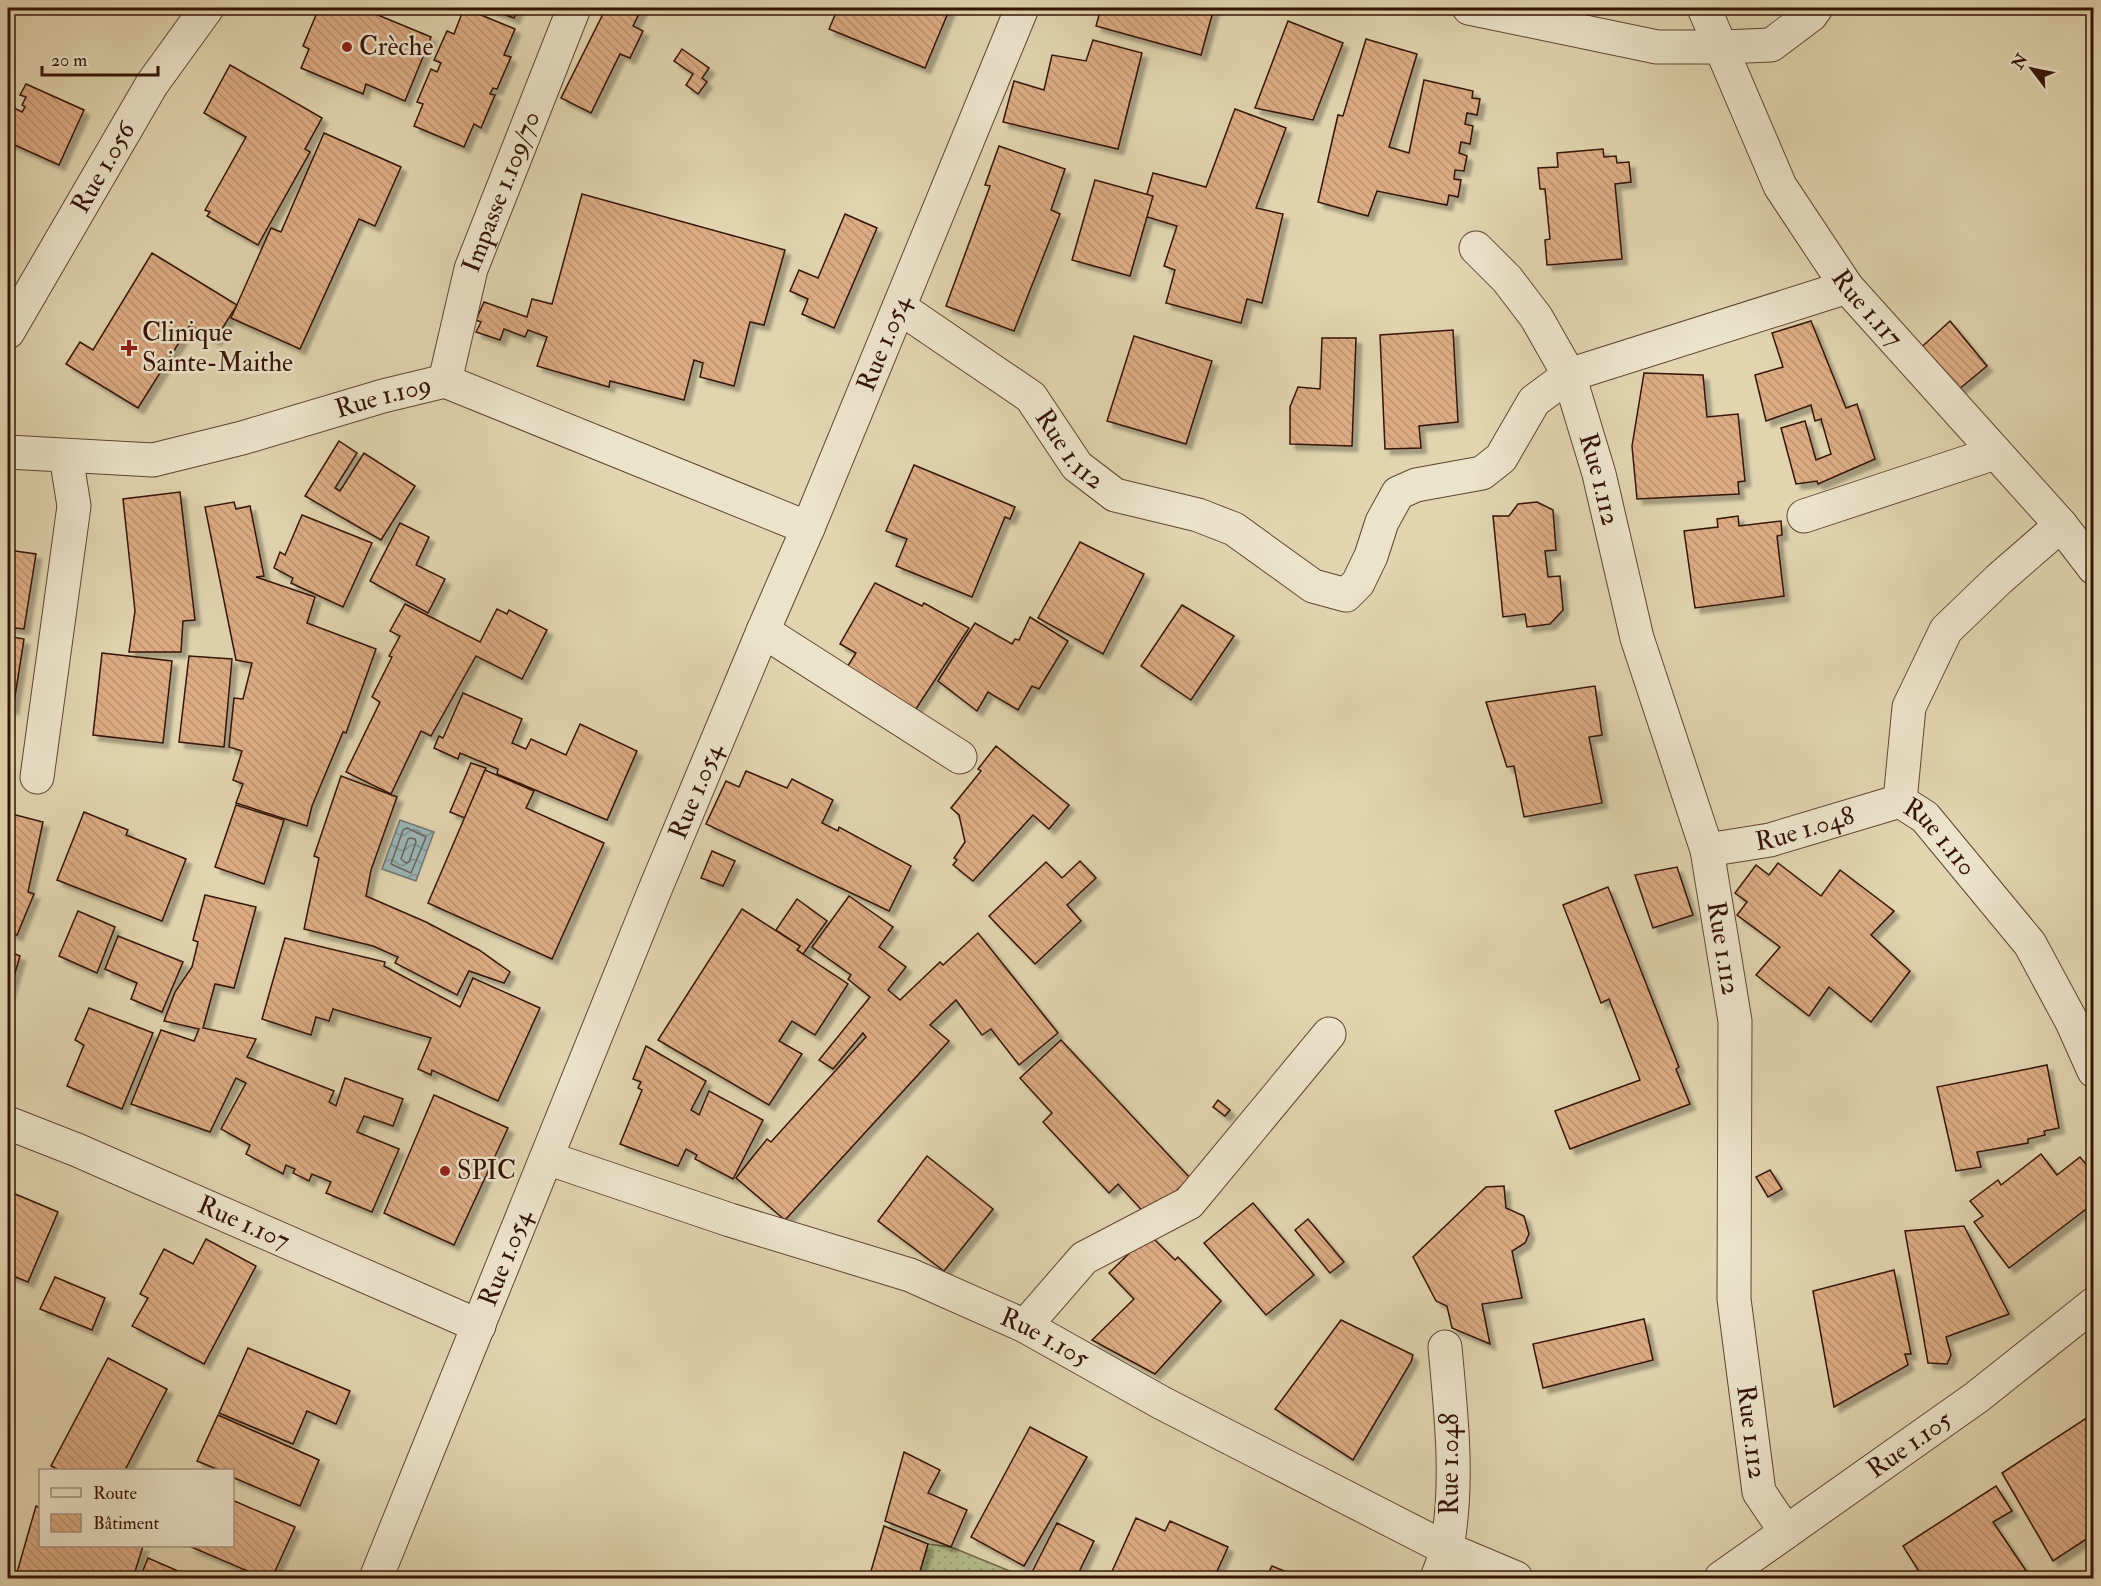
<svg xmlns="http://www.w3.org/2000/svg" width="2101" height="1586" font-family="'IM FELL Double Pica',serif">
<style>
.grass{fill:url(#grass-dots);stroke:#746848;stroke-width:1.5}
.water{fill:url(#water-waves);stroke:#727570;stroke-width:1.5}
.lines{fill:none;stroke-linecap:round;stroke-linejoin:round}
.shore{stroke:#68645e;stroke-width:1.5}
.building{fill:url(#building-back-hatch);stroke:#351407;stroke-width:1.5;filter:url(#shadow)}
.minor-casing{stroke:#604431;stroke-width:35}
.minor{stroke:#ece3cb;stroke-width:33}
.poi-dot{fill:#8f2418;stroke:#ece3cb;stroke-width:2}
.labels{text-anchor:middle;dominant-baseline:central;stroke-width:5;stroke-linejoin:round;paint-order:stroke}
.poi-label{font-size:26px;fill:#351407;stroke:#ece3cb;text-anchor:start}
.street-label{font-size:26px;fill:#351407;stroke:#ece3cb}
</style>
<defs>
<pattern id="grass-dots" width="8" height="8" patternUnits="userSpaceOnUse" patternTransform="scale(1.5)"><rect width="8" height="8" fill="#b4bc8a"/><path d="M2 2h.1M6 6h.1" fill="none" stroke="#9ba176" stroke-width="1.8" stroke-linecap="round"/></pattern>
<pattern id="water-waves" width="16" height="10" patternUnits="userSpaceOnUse" patternTransform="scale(1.5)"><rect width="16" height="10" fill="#9ab5b6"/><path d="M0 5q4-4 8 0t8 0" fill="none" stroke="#7e9292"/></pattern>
<pattern id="building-back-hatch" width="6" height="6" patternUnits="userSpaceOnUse" patternTransform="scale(1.5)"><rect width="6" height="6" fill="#dcab84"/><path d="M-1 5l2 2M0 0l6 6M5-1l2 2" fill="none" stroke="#bd9270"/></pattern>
<filter id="shadow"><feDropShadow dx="5.5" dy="5.5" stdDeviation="1.5" flood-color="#0004"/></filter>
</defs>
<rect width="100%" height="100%" fill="#e1d4af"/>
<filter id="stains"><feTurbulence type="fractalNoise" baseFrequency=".00333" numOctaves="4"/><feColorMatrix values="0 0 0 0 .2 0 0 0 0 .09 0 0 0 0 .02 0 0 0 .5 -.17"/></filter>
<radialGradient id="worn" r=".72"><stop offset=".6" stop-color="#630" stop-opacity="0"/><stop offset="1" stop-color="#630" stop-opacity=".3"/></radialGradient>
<!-- grass -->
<polygon class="grass" points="928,1544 951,1547 1027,1578 918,1578"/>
<!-- water -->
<polygon class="water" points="400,820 434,832 416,881 382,869"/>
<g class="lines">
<!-- shore -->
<g class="shore">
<polygon points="407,828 426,837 411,873 391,864 403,830"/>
<polygon points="410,838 415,839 416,842 409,862 406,863 401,859 408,839"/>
</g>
</g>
<!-- building -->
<g class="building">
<polygon points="319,8 361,8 431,37 405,101 366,84 363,94 301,68 309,49 303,46"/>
<polygon points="464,8 515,29 504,55 511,57 497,89 493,88 490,94 495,95 481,128 474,124 464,147 414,126 423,104 417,102 431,69 437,72 441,63 434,60 447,31 454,34"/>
<polygon points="487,8 518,8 514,18"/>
<polygon points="606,8 642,8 633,26 643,31 630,58 620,54 591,113 561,98"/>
<polygon points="838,8 950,8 925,68 829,29"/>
<polygon points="1101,8 1214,8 1201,55 1096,26"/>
<polygon points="1288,21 1343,43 1313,120 1255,108"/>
<polygon points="1366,39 1417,54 1389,147 1409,153 1424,80 1473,91 1472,98 1480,99 1477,115 1467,113 1465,124 1473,126 1470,144 1461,142 1459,153 1467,156 1464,171 1455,170 1454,179 1461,180 1458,197 1449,195 1447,205 1377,191 1368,216 1318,202 1338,115 1343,116"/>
<polygon points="1093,40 1142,53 1118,149 1003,122 1014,81 1044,90 1052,55 1086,61"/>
<polygon points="682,49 709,68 702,78 707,82 698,94 686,85 693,74 674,61"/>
<polygon points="230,65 322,118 305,149 310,152 258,245 207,216 210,212 205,210 246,137 204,113"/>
<polygon points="26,84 84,110 59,165 8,142 8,105 22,112 25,107 22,105 26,97 20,95"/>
<polygon points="1235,109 1286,128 1256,208 1283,214 1262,303 1247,299 1241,323 1166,303 1175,270 1164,266 1177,226 1141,215 1153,173 1206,187"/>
<polygon points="324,133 401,167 375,226 359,219 300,349 231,318 271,228 281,232"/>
<polygon points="999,146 1065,169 1051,210 1060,214 1014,331 946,306 990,186 985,185"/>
<polygon points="1603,149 1604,157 1616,156 1617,163 1629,162 1631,182 1615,184 1622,259 1547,265 1545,240 1550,239 1545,189 1540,189 1538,168 1558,167 1557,153"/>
<polygon points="1095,180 1153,196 1130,276 1072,260"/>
<polygon points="582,194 785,250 764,325 750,322 734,386 700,377 703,363 694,360 684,400 610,381 609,387 537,366 547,337 528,330 525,337 504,329 500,340 476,332 481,322 476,320 484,302 527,317 532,299 552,304"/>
<polygon points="845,214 877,228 834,328 802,314 808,299 790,291 799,270 818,278"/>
<polygon points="152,253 237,305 215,340 190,325 138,408 66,364 80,342 93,350"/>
<polygon points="1811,321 1846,408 1857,404 1875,459 1818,484 1817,481 1796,484 1781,428 1805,421 1816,460 1831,454 1821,419 1815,421 1811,405 1766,421 1755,375 1783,367 1772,333"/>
<polygon points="1950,321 1987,366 1952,395 1915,353"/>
<polygon points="1453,330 1458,422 1419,426 1421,448 1385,449 1380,335"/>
<polygon points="1134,336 1212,361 1186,444 1107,421"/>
<polygon points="1322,338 1356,338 1352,446 1290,444 1290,407 1298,387 1320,389"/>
<polygon points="1644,373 1703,375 1707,417 1738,414 1745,481 1738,482 1739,494 1637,499 1632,446"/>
<polygon points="339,441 357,453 335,488 340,491 364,453 415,486 381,540 305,496"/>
<polygon points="914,465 1015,507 1010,519 1005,517 972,597 896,566 907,539 886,531"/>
<polygon points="180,492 195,620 183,621 181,652 129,652 135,611 123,499"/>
<polygon points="234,502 236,509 250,506 264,576 256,577 315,597 307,623 376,649 346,733 343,732 312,806 307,826 236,803 243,784 233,780 242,751 229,747 234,698 243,699 252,663 236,660 205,507"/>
<polygon points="1537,502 1553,510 1556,550 1545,551 1548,577 1560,576 1563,610 1550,624 1527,627 1525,614 1503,617 1493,516 1509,516 1518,504"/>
<polygon points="302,515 372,543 343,607 291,583 293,578 274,568 280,552 285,555"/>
<polygon points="1738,516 1739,526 1781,521 1782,535 1777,536 1784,596 1695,608 1684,531 1718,527 1717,519"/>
<polygon points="400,523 429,537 416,565 445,579 428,613 370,581"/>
<polygon points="1080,542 1144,574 1103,654 1038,618"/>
<polygon points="8,550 36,554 24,629 8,627"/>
<polygon points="875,583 922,606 924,603 969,628 910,718 844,672 856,653 840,644"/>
<polygon points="405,604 480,642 497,609 507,614 509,610 547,630 522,679 476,656 431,736 421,731 391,794 346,772 380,702 372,697 392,657 389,656 400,636 390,631"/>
<polygon points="1182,605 1234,636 1191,700 1141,666"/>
<polygon points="1030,617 1068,641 1039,689 1032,686 1018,710 988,692 977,711 938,681 975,623 1012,644 1015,639 1019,640"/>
<polygon points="8,636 24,639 13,709 8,708"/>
<polygon points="102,653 172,661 163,743 93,735"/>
<polygon points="189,656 232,659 224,747 179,742"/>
<polygon points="1595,686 1602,735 1589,737 1602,803 1524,817 1514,766 1507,767 1486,702"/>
<polygon points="463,693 522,719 512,743 526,749 531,739 566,755 580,724 637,751 607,820 497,774 498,769 460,753 458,759 434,748 439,736 443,738"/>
<polygon points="996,746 1069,805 1049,829 1033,815 973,881 953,865 957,860 954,858 965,842 959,815 951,808 981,771 978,769"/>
<polygon points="471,763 486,768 465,818 450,812"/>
<polygon points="485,770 534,791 526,808 604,843 552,959 428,903"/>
<polygon points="746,771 787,788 792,779 833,800 822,823 838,831 839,827 911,866 889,911 706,824 726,781 739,787"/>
<polygon points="341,776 397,797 371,870 366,896 426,922 479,950 510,972 504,983 469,971 457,995 395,963 398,957 373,946 304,929 319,858 314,856"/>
<polygon points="236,805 284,820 264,884 215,867"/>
<polygon points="84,812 128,830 126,835 186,859 162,921 57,880"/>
<polygon points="8,813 43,822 28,892 34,894 17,935 8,932"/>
<polygon points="712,851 735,861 723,886 701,878"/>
<polygon points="1080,861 1096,878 1067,905 1081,921 1035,964 989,916 1046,862 1062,878"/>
<polygon points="1778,863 1821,896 1840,870 1894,911 1871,935 1910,971 1871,1022 1829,987 1809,1016 1756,975 1780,947 1737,915 1747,902 1735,893 1756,865 1769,875"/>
<polygon points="1677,867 1693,915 1653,928 1635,875"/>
<polygon points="1608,887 1679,1067 1676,1069 1690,1104 1570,1149 1555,1111 1640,1080 1609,999 1601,1003 1563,905"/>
<polygon points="205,895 256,907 234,988 215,984 203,1028 256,1039 247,1057 334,1091 329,1102 336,1106 345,1078 403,1099 393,1126 364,1116 357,1132 399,1149 372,1212 326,1193 331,1182 312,1174 309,1181 293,1173 295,1169 286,1165 283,1174 246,1154 250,1145 221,1129 246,1083 236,1078 210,1132 131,1104 161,1030 194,1041 199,1029 164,1021 175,992 192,967 198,942 193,940"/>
<polygon points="849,896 893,927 879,947 906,967 888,990 900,1000 940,962 943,965 978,933 1058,1033 1019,1065 991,1029 982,1035 956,1000 930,1025 949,1041 785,1220 736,1178 767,1139 771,1142 866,1037 863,1033 833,1069 819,1060 870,997 848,979 851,975 812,947"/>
<polygon points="797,899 827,921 803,954 797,950 800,946 776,930"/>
<polygon points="742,909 800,946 797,950 848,984 815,1035 792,1021 779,1041 802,1054 769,1105 658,1040"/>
<polygon points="78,911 115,927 97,973 59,956"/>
<polygon points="118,936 183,962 162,1012 131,999 137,983 105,969"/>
<polygon points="285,938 385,962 384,966 460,1007 473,978 540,1008 498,1101 432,1070 431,1075 418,1069 431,1038 333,1009 329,1021 316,1017 311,1035 262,1019"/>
<polygon points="8,951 20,956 8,997"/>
<polygon points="89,1008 153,1033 122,1109 67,1086 84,1045 75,1040"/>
<polygon points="1061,1040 1190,1178 1148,1217 1118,1184 1109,1193 1043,1122 1052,1113 1020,1078"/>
<polygon points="646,1046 706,1081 691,1110 699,1115 709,1091 763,1120 733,1179 695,1159 697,1155 686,1149 678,1166 620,1144 642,1090 638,1088 641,1082 633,1079"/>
<polygon points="2047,1065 2059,1128 2044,1131 2045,1135 2028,1139 2028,1143 1977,1152 1981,1167 1956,1171 1937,1087"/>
<polygon points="434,1095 508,1128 454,1245 384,1213"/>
<polygon points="1218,1100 1230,1110 1225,1116 1213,1107"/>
<polygon points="2041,1154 2057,1175 2080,1157 2094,1174 2094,1203 2009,1268 1974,1222 1983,1216 1970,1201 1998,1180 2001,1185"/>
<polygon points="927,1156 993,1209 944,1271 878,1221"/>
<polygon points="1770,1170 1782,1189 1768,1197 1756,1177"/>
<polygon points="1504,1186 1506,1208 1524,1216 1529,1234 1525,1243 1512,1251 1522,1298 1482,1304 1490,1344 1452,1328 1447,1306 1436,1301 1413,1257 1486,1187"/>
<polygon points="8,1191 58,1212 28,1282 8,1274"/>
<polygon points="1253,1203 1314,1275 1266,1315 1204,1243"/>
<polygon points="1308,1219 1344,1262 1330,1273 1295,1230"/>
<polygon points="1964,1226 2009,1314 1946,1337 1951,1355 1947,1364 1928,1363 1905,1231"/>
<polygon points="1149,1234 1175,1260 1178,1257 1221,1301 1155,1374 1092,1340 1134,1299 1109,1273"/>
<polygon points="206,1239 256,1266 204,1364 132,1326 148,1298 140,1294 164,1249 193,1264"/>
<polygon points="1894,1270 1911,1354 1905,1354 1908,1365 1834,1407 1813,1291"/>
<polygon points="55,1277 105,1298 92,1330 40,1309"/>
<polygon points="1644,1319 1653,1360 1543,1388 1533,1344"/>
<polygon points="1341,1320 1413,1355 1411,1362 1353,1460 1275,1409"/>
<polygon points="248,1348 350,1391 336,1424 307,1411 293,1444 219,1413"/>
<polygon points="108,1358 167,1389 125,1470 59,1470 51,1466"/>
<polygon points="218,1415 319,1460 300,1506 232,1477 232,1470 219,1470 197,1461"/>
<polygon points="2088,1417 2094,1425 2094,1514 2090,1516 2094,1522 2094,1534 2053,1561 2002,1473"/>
<polygon points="1030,1427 1087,1457 1024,1566 971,1537"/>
<polygon points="904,1452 940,1470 928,1493 967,1510 951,1547 885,1521"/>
<polygon points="1996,1486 2012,1511 1993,1522 2031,1578 1923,1578 1903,1546"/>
<polygon points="232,1500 295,1527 272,1578 264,1578 189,1546 232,1546"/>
<polygon points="36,1506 40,1508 40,1546 143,1546 133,1578 25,1578 16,1576"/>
<polygon points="1136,1518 1165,1531 1170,1521 1228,1547 1214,1578 1109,1578"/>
<polygon points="1057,1523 1094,1541 1076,1578 1029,1578"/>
<polygon points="884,1526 928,1544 918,1578 869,1578"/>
<polygon points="148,1558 194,1578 140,1578"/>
<polygon points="1272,1566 1301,1578 1266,1578"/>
</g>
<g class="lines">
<!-- minor casing -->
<g class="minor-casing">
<g id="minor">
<polyline points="1469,8 1657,47 1722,47 1771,45 1811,15 1816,8"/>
<path id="s1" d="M1704 8 1780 186 1847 287 2061 525 2094 568"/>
<path id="s2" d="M1476 248 1507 279 1536 317 1569 375 1599 474 1637 638 1707 850 1735 1021 1734 1299 1759 1492 1786 1532"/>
<path id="s3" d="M899 307 1031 397 1077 466 1115 495 1198 515 1234 529 1313 586 1346 595 1358 583 1371 556 1382 522 1398 493 1416 485 1482 473 1501 458 1534 401 1569 375 1847 287"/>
<path id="s4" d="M8 332 152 84 207 8"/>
<path id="s5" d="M445 381 471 269 574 8"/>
<path id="s6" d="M8 452 153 460 242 438 383 396 445 381 808 528"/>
<polyline points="1804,516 1995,453"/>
<path id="s7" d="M2061 525 1999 579 1946 630 1909 707 1900 801 1925 817 2030 944 2072 1022 2094 1071"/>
<polyline points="763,631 960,757"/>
<polyline points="37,777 74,506 66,456"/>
<path id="s8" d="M1707 850 1770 840 1900 801"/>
<path id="s9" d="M8 1123 77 1150 479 1326"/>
<path id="s10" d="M547 1158 730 1220 910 1275 1025 1326 1162 1403 1447 1549 1516 1578"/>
<polyline points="1025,1326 1084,1258 1189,1203 1329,1034"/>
<path id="s11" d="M376 1578 654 892 763 631 808 528 1022 8"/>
<path d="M1437 1578C1441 1568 1445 1558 1447 1547 1459 1482 1451 1413 1445 1347"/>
<path id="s12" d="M1721 1578 1977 1397 2094 1304"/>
</g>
</g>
<!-- minor -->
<use href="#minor" class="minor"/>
</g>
<!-- markers -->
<g class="poi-dot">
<circle cx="347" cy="47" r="6"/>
<path d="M126 339h6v6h6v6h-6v6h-6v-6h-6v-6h6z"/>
<circle cx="445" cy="1171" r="6"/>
</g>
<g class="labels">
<!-- poi labels -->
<g class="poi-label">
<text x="359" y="47">Crèche</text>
<text x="142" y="333">Clinique<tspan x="142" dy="30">Sainte-Maithe</tspan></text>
<text x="457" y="1171">SPIC</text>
</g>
<!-- street labels -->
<g class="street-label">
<text stroke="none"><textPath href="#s4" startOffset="190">Rue 1.056</textPath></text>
<text stroke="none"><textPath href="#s5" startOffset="198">Impasse 1.109/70</textPath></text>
<text stroke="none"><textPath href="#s1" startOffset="344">Rue 1.117</textPath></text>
<text stroke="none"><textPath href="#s11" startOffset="1335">Rue 1.054</textPath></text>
<text stroke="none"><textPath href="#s6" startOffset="384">Rue 1.109</textPath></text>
<text stroke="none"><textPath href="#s3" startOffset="225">Rue 1.112</textPath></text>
<text stroke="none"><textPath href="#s2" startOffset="267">Rue 1.112</textPath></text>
<text stroke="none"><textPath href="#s11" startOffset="849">Rue 1.054</textPath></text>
<text stroke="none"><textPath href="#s8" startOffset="100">Rue 1.048</textPath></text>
<text stroke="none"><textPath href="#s7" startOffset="390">Rue 1.110</textPath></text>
<text stroke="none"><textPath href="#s2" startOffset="753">Rue 1.112</textPath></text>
<text stroke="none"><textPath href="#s9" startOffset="256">Rue 1.107</textPath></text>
<text stroke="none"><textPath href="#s11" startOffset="345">Rue 1.054</textPath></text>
<text stroke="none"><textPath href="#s10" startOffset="530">Rue 1.105</textPath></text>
<text stroke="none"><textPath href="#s2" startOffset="1239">Rue 1.112</textPath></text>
<text stroke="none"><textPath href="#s12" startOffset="231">Rue 1.105</textPath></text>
<text transform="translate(1450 1464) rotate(-90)">Rue 1.048</text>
</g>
</g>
<!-- margin -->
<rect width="2101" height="1586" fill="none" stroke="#e1d4af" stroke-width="30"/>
<rect x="9" y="9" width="2083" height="1568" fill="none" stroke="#351407" stroke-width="3"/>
<rect x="15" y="15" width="2071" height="1556" fill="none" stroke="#351407" stroke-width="1.5"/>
<!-- legend -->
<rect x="39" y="1469" width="195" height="78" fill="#ece3cb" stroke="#a3907d" stroke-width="1.5"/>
<rect x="51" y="1488" width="30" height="9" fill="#ece3cb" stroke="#a3907d" stroke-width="1.5"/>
<text x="93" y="1499" font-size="18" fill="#351407">Route</text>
<rect x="51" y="1514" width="30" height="18" fill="url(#building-back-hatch)" stroke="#a3907d" stroke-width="1.5"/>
<text x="93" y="1529" font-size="18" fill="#351407">Bâtiment</text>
<!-- north arrow -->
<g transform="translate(2032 69) rotate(302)" stroke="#ece3cb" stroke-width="4.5" paint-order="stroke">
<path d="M0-4.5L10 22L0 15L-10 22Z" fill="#351407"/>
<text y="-9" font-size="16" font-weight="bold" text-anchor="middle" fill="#351407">N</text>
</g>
<!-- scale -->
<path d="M42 66v9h116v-9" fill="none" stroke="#351407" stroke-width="3"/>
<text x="51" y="66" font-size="18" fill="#351407" stroke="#ece3cb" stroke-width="4.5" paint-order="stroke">20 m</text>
<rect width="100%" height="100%" filter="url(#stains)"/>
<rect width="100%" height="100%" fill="url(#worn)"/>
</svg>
